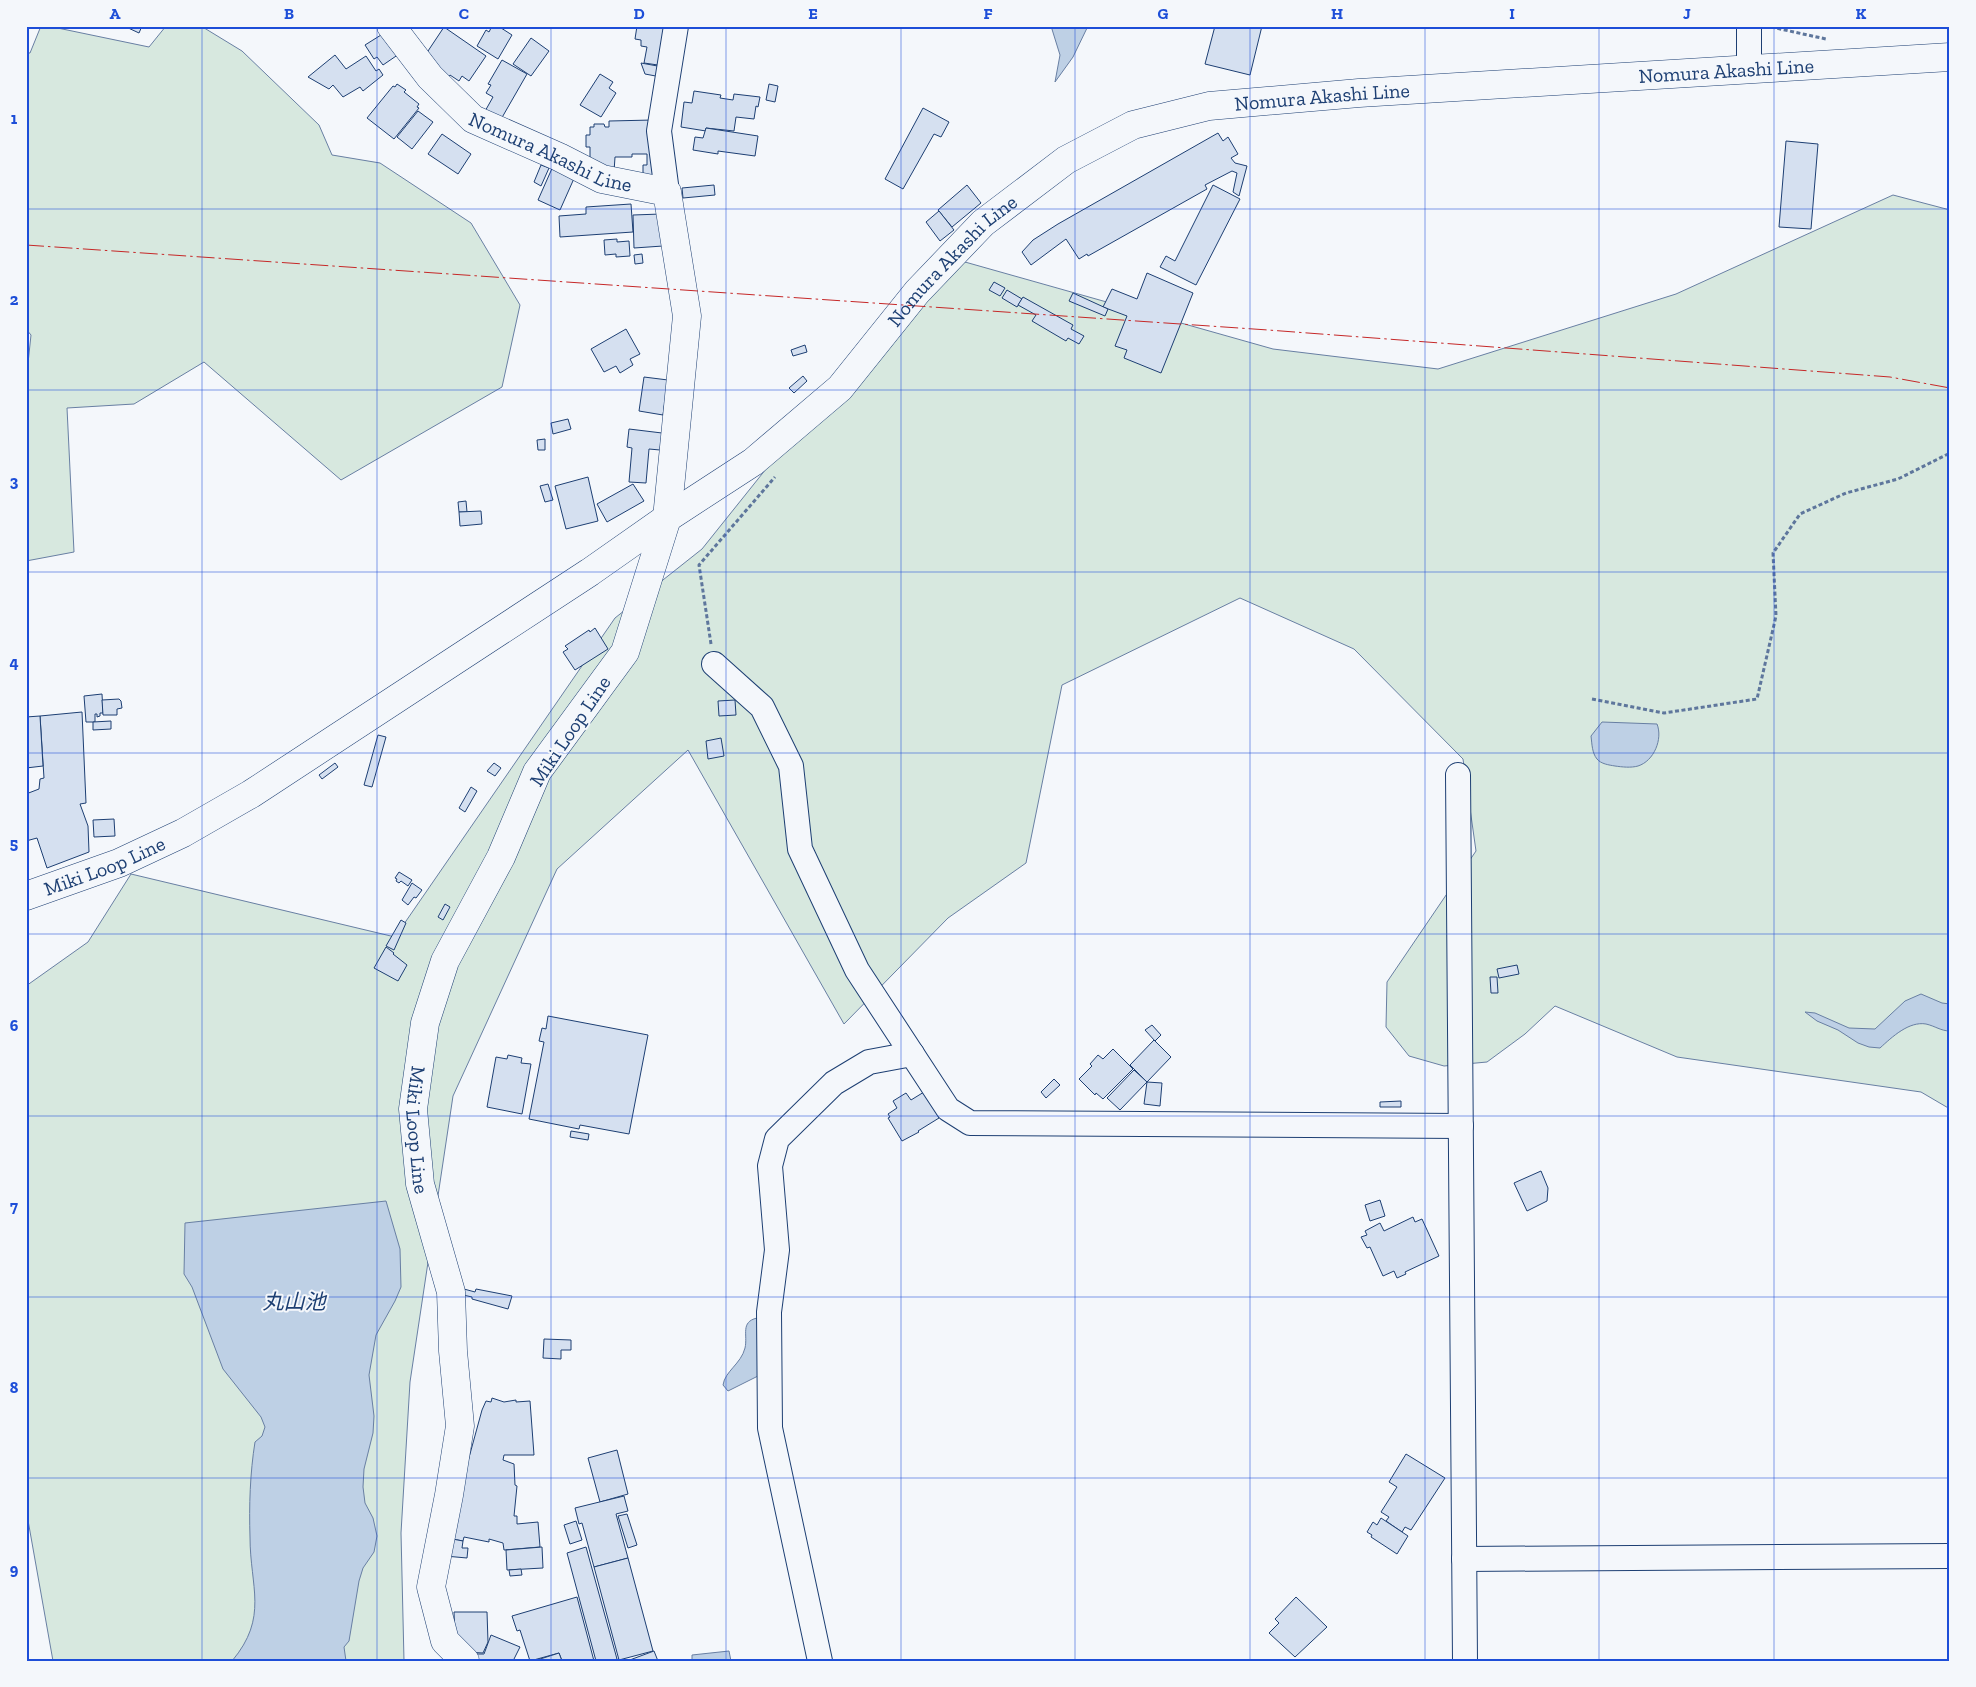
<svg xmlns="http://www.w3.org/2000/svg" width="1976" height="1687" font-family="'Zilla Slab','Noto Sans JP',serif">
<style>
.green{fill:#d7e8df;stroke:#687fa3}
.water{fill:#bed0e5;stroke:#687fa3}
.building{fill:#d5e0f0;stroke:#1d3f73}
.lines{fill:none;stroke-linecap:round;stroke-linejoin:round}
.minor-casing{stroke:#1d3f73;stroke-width:26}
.major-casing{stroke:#1d3f73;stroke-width:29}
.path{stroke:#5e769c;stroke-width:3;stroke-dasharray:4 2.5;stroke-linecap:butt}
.minor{stroke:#f4f7fb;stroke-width:24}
.major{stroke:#f4f7fb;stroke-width:28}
.power{stroke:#c62828;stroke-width:1;stroke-dasharray:18 4 2.5 4;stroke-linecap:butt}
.grid{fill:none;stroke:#1d4ed8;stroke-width:1;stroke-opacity:0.55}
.labels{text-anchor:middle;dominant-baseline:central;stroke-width:4;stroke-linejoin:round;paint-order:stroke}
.street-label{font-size:20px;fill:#1d3f73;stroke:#f4f7fb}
.water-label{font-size:21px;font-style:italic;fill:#1d3f73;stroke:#f4f7fb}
.neatline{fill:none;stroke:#1d4ed8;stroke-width:2}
.grid-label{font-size:16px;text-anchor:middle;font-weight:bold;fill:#1d4ed8}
</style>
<rect width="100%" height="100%" fill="#f4f7fb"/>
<!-- green -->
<g class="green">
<polygon points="41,26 48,26 149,47 166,26 201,26 242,51 319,125 332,155 380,163 471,223 520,305 502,387 341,480 204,362 134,404 67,408 74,552 26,561 26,382 31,335 26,329 26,53 30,53"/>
<polygon points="1893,195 1950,210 1950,1109 1921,1092 1677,1057 1555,1006 1525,1034 1487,1062 1444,1066 1409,1056 1386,1027 1387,982 1476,851 1463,759 1354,649 1240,598 1062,685 1026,863 948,918 844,1024 688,750 557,869 453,1096 410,1382 401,1533 404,1661 53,1661 26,1509 26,986 88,942 131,874 395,937 615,618 702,549 846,369 965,262 1273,349 1438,369 1676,294"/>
</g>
<!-- water -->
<g class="water">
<polygon points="1051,26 1088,26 1073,57 1055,82 1060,55"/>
<path d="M1602 722 1657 724C1663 739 1654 761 1638 766 1631 768 1622 767 1615 766 1609 765 1601 764 1597 759 1592 753 1592 744 1591 736Z"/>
<path d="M1921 994 1942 1003 1950 1004V1031C1941 1031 1935 1026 1926 1024 1909 1021 1892 1037 1880 1048L1869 1047 1858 1043 1838 1030 1817 1021 1805 1012 1815 1013 1849 1028 1875 1029 1905 1001Z"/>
<path d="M386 1201 400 1249 401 1287 395 1301 376 1335 369 1375 374 1416 373 1433 364 1469 363 1487 365 1503 373 1518 377 1536 374 1552 363 1568 359 1581 349 1641 344 1647 346 1661H232C269 1617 250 1587 250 1537 249 1506 250 1473 255 1442L262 1436 265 1427 261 1417 223 1369 192 1287 184 1274 185 1223Z"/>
<path d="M757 1318 761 1322 758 1376 728 1391 723 1385C725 1371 741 1364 745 1348 748 1335 740 1322 757 1318Z"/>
<polygon points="729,1651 731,1661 692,1661 692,1655"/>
</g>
<!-- building -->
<g class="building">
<polygon points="124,26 142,26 139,33"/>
<polygon points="492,26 498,26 512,35 498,59 477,46 486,30 489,32"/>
<polygon points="637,26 671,26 665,66 644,63 647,47 641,46 641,40 635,39"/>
<polygon points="1215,26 1262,26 1250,75 1205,64"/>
<polygon points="444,27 486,56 469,81 462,76 459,81 450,75 445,84 424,57"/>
<polygon points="389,30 402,52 383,65 377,57 374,59 365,45"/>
<polygon points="531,38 549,51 531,76 513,64"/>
<polygon points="335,55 346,69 366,56 376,71 379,69 383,75 363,91 360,87 343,97 333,85 329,89 308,77"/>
<polygon points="502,60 527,74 500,121 484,113 493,97 486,93 491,85 488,84"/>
<polygon points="641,63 663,67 661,77 645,74"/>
<polygon points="600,74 613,82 609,88 616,93 601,117 580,105"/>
<polygon points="397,84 406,90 404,92 419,104 417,107 419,108 394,139 367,118 393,86 395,87"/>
<polygon points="769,84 778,86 775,102 766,100"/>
<polygon points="694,91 721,95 720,98 733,100 734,94 760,97 758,107 756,106 754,119 736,117 734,131 706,128 706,131 681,127 684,102 692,103"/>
<polygon points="923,108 949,122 941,137 934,134 903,189 885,179"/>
<polygon points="418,111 433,122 412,149 397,137"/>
<polygon points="653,120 654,175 643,175 643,165 647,165 647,154 632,154 632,157 615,157 614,172 590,159 590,147 586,147 586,135 590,135 590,127 594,127 594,124 604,124 605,127 609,127 609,121"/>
<polygon points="706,128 758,136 755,156 718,151 718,154 693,150 695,137 703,138"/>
<polygon points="1218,133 1223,141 1228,137 1238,154 1231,158 1235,163 1247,166 1239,196 1233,192 1237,173 1232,171 1205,185 1207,189 1088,256 1087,254 1079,259 1066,239 1031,265 1022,252 1033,240 1058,224"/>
<polygon points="442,134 471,154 458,174 428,154"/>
<polygon points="1786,141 1818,144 1811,229 1779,227"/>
<polygon points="554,164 576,174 560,210 538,200"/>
<polygon points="541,165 549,168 541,186 534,182"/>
<polygon points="714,185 715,195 683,198 682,188"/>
<polygon points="967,185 981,203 952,227 938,210"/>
<polygon points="1213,185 1240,199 1196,285 1160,267 1166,256 1175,261"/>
<polygon points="631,204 633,232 560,237 559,216 586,214 586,207"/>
<polygon points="939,211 954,230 940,241 926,222"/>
<polygon points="661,214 663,246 634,248 633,215"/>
<polygon points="617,239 617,242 629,241 630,256 616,257 616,254 605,255 604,240"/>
<polygon points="642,254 643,263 635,264 634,255"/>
<polygon points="1147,273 1193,293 1161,373 1124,358 1127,350 1115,346 1127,316 1103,307 1112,289 1137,299"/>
<polygon points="994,282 1005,288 1000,296 989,290"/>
<polygon points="1007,290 1022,299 1017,307 1002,298"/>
<polygon points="1073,293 1108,309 1105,316 1069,301"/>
<polygon points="1023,297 1073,325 1071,329 1084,336 1079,344 1068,338 1066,341 1032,321 1036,315 1018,305"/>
<polygon points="626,329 640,354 630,359 633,365 620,373 616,366 604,372 591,349"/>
<polygon points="805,345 807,352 793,356 791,350"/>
<polygon points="803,376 807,381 794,393 789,388"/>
<polygon points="644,377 668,380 663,415 639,411"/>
<polygon points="568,419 571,429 553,434 551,423"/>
<polygon points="629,429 662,433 660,450 649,449 646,483 629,482 632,448 627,447"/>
<polygon points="545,439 545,450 538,450 537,440"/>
<polygon points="588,477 598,521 566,529 555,486"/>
<polygon points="548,484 553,500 545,502 540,486"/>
<polygon points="633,484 644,501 607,522 597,504"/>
<polygon points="466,501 467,512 459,512 458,502"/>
<polygon points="481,511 482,524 460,526 459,512"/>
<polygon points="595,628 608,649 575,670 563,652 568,649 565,646 589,630 590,632"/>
<polygon points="102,694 103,713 100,713 100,716 97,717 97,714 95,714 95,722 86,722 84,696"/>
<polygon points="119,699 121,701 122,708 117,709 117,715 103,715 102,700"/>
<polygon points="735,700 736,715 719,716 718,701"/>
<polygon points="82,712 86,803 80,804 88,826 89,852 47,868 37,838 26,841 26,794 39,789 40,779 44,778 40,716"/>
<polygon points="40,716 43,766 26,768 26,717"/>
<polygon points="111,721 111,729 93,730 93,722"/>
<polygon points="378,735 386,737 372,787 364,785"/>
<polygon points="721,738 724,756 708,759 706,741"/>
<polygon points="335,763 338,767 322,779 319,775"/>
<polygon points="494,763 501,768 495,776 487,771"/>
<polygon points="471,787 477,791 465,812 459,808"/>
<polygon points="114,819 115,836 94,837 93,820"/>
<polygon points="399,872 412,880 408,886 401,881 399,883 396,881 397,879 395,878"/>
<polygon points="412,883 422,890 416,898 414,897 408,905 402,900"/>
<polygon points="445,904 450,907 443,920 438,917"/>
<polygon points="401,920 406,923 394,950 386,946"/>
<polygon points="386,947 394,953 393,954 407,965 398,981 374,968"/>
<polygon points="1517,965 1519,974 1499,978 1497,969"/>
<polygon points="1490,977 1497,977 1498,993 1491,993"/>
<polygon points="548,1016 648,1035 629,1134 580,1125 579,1129 529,1119 544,1042 539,1041 542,1028 546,1029"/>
<polygon points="1152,1025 1161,1035 1155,1041 1145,1030"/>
<polygon points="1154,1040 1171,1057 1147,1082 1130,1065"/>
<polygon points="1113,1049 1133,1069 1103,1099 1096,1093 1095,1095 1079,1079 1092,1066 1090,1064 1098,1055 1103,1059"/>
<polygon points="508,1055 522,1058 521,1063 531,1064 522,1114 487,1107 496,1057 507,1059"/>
<polygon points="1134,1070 1147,1082 1120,1110 1107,1098"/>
<polygon points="1054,1079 1060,1085 1046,1098 1041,1092"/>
<polygon points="1147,1082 1162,1083 1160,1106 1144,1104"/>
<polygon points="924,1092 943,1113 938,1116 939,1118 918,1131 919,1132 902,1141 888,1118 890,1117 888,1114 897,1108 893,1101 906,1093 911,1100"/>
<polygon points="1401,1101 1401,1107 1380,1107 1380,1102"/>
<polygon points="571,1131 589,1134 588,1140 570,1137"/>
<polygon points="1541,1171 1548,1188 1547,1201 1527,1211 1514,1183"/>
<polygon points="1380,1200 1385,1216 1370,1221 1365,1205"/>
<polygon points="1413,1217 1415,1222 1422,1219 1439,1256 1405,1272 1406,1274 1397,1278 1394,1271 1383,1276 1370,1247 1367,1248 1361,1237 1367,1235 1365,1231 1380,1223 1384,1231"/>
<polygon points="464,1289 475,1292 476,1289 512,1296 508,1309 472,1299 472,1297 463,1295"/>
<polygon points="544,1339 571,1340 571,1350 561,1350 561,1359 543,1358"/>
<polygon points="492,1398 504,1402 516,1400 516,1402 530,1401 534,1455 504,1455 503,1460 514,1464 515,1485 517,1486 514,1516 517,1516 517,1524 538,1522 540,1547 504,1550 503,1543 489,1539 489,1542 464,1537 463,1541 447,1538 482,1410 486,1401 491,1402"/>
<polygon points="617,1450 628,1494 600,1502 588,1458"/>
<polygon points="1406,1454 1445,1478 1411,1530 1405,1527 1402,1532 1386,1521 1389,1517 1381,1512 1397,1487 1389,1482"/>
<polygon points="624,1496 628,1511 616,1514 628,1558 594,1567 582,1523 579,1524 575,1508"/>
<polygon points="627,1514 637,1545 628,1548 618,1516"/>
<polygon points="1381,1518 1408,1536 1397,1554 1371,1537 1372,1535 1367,1532 1373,1522 1377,1525"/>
<polygon points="576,1521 582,1540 570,1544 564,1525"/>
<polygon points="447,1538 463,1541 462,1548 468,1548 467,1558 445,1556"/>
<polygon points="542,1547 543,1568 507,1570 506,1550"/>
<polygon points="586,1547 617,1659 613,1661 596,1661 567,1553"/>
<polygon points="628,1558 653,1651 619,1660 594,1567"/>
<polygon points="521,1569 522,1575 510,1576 509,1570"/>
<polygon points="577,1597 594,1661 562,1661 559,1653 530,1661 520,1630 517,1631 512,1616"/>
<polygon points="1296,1597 1327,1627 1295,1657 1269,1633 1279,1623 1275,1619"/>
<polygon points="454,1612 487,1612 488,1642 483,1653 465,1652 455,1641"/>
<polygon points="491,1635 520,1647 513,1661 476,1661 474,1659 477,1654 484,1654"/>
<polygon points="654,1651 658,1661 627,1661"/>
<polygon points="559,1653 562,1661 534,1661"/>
</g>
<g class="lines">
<!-- minor casing -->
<g class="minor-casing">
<g id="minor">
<polyline points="1749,26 1749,69"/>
<polyline points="667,192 659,131 676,26"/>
<polyline points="714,664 762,707 791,766 800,849 857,970 948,1109 970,1123 1461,1126"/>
<polyline points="1458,775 1465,1661"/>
<polyline points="1464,1559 1950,1556"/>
<polyline points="820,1661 770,1428 769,1312 777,1250 770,1166 777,1139 834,1083 869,1062 912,1054"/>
</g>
</g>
<!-- major casing -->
<g class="major-casing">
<g id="major">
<path id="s1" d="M391 26 430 77 473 119 559 157 602 179 667 192 687 316 667 518 625 652 537 772 501 857 445 961 425 1023 413 1109 420 1184 451 1292 453 1351 460 1426 449 1495 431 1587 445 1641 465 1661"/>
<path id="s2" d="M26 896 119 863 183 833 251 794 590 572 667 518 753 462 840 388 917 292 983 223 1066 160 1133 125 1209 106 1359 93 1950 57"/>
</g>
</g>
<!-- path -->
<g class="path">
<polyline points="1771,27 1826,39"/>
<polyline points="711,644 699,565 775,477"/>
<polyline points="1592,699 1664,713 1757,699 1776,616 1773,553 1800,514 1846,493 1898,479 1950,453"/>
</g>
<!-- minor -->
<use href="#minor" class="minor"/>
<!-- major -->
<use href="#major" class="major"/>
<!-- power -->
<polyline class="power" points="26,245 1268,330 1890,377 1950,388"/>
</g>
<!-- grid -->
<path class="grid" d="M202 26V1661M377 26V1661M551 26V1661M726 26V1661M901 26V1661M1075 26V1661M1250 26V1661M1425 26V1661M1599 26V1661M1774 26V1661M26 209H1950M26 390H1950M26 572H1950M26 753H1950M26 934H1950M26 1116H1950M26 1297H1950M26 1478H1950"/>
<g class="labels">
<!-- street labels -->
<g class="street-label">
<text stroke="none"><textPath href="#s2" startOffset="1959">Nomura Akashi Line</textPath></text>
<text stroke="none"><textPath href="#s2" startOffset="1554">Nomura Akashi Line</textPath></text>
<text stroke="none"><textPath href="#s1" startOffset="209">Nomura Akashi Line</textPath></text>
<text stroke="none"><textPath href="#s2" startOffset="1134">Nomura Akashi Line</textPath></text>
<text transform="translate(570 731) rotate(-56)">Miki Loop Line</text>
<text stroke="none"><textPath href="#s2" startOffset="84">Miki Loop Line</textPath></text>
<text stroke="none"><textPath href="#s1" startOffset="1334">Miki Loop Line</textPath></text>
</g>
<!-- water labels -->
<g class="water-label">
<text x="294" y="1301">丸山池</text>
</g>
</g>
<!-- border -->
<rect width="1976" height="1687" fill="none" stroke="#f4f7fb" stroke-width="55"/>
<rect x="28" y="28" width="1920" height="1632" class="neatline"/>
<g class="grid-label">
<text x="115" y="19">A</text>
<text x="289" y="19">B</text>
<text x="464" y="19">C</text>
<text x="639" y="19">D</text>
<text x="813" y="19">E</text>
<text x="988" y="19">F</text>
<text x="1163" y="19">G</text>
<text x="1337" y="19">H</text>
<text x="1512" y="19">I</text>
<text x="1687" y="19">J</text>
<text x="1861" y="19">K</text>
<text x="14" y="124">1</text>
<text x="14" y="305">2</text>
<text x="14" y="487">3</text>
<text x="14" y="668">4</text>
<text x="14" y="849">5</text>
<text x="14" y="1031">6</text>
<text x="14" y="1212">7</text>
<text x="14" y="1393">8</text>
<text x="14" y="1575">9</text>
</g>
</svg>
